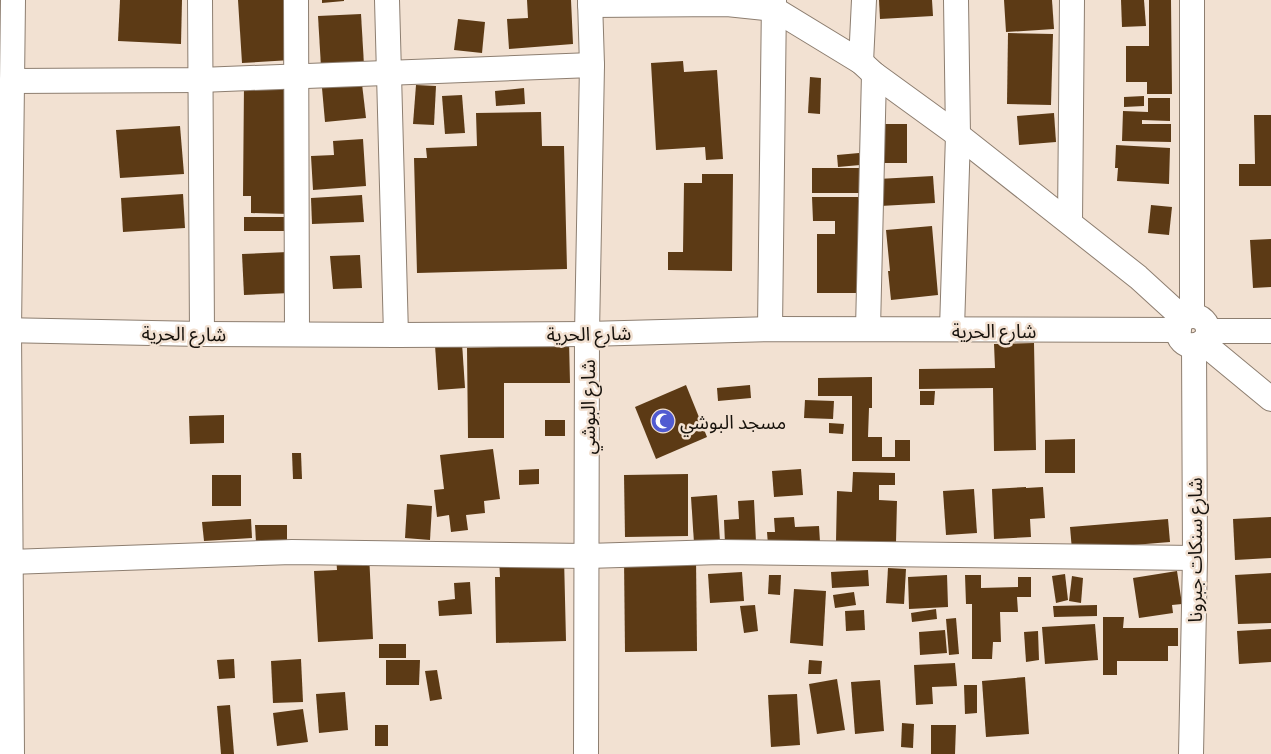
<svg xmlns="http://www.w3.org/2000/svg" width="1271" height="754" font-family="'Titillium Web','Noto Sans Arabic',sans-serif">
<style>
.building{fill:#5c3a15}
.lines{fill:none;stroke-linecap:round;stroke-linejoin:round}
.minor-casing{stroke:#8d7e70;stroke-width:26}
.minor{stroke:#fff;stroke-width:24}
.labels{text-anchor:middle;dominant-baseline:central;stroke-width:5;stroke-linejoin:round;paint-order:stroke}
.street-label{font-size:19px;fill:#17120c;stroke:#f2e1d2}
.poi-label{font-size:19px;fill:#17120c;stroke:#f2e1d2;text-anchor:start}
</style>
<rect width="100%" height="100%" fill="#f2e1d2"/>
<!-- building -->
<g class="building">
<polygon points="120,0 182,0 181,44 118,41"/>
<polygon points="238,0 288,0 291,60 242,63"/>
<polygon points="322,0 344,0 344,1 322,3"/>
<polygon points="527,0 571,0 573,44 509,49 507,19 528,18"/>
<polygon points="879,0 932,0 933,16 880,19"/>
<polygon points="1004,0 1052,0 1054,29 1006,32"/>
<polygon points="1121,0 1144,0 1146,26 1122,27"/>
<polygon points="1149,0 1171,0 1172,94 1147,94 1147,82 1126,82 1126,46 1149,46"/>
<polygon points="361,14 364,65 321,67 318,16"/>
<polygon points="458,19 485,22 482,53 454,50"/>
<polygon points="1008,33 1053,34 1051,105 1007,104"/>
<polygon points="683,61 684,72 717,70 723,159 706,160 705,147 656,150 651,63"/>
<polygon points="810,77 821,78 820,114 808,113"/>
<polygon points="244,84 290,84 289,214 251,213 251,196 243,196"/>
<polygon points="362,84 366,118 325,122 322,88"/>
<polygon points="416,85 436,86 434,125 413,124"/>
<polygon points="524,88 525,104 496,106 495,91"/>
<polygon points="462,95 465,133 445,134 442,96"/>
<polygon points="1144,96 1144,106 1124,107 1124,97"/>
<polygon points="1148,98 1170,98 1170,121 1142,120 1142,124 1171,124 1171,142 1122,141 1123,111 1148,112"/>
<polygon points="541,112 542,146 564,146 567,269 417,273 414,158 427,158 426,148 477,146 476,113"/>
<polygon points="1054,113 1056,142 1019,145 1017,116"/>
<polygon points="1254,115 1271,115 1271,186 1239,186 1239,164 1255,164"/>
<rect x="882" y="124" width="25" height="39"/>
<polygon points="180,126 184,174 120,178 116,130"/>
<polygon points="363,139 366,186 313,190 311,156 334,155 333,141"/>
<polygon points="1116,145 1170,148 1169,184 1117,181 1118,168 1115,168"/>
<polygon points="859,153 860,165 838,167 837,155"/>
<rect x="812" y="168" width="50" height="25"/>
<polygon points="702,174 733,174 732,271 668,270 668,252 683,252 684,183 702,183"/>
<polygon points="933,176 935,203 880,206 878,179"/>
<polygon points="183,194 185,228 123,232 121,198"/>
<polygon points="362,195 364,222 312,224 311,198"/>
<polygon points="812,197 858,197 859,293 817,293 817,234 835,234 835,221 813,221"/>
<polygon points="1151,205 1172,207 1169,235 1148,233"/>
<rect x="244" y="217" width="47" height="14"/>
<polygon points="932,226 938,295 891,300 888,271 890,271 886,230"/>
<polygon points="1271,239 1271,287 1253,288 1250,240"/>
<polygon points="288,252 291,293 244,295 242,254"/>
<polygon points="360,255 362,288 333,289 330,256"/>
<polygon points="498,340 569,340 570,383 504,383 504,438 468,438 467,348 499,347"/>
<polygon points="462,343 465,388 438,390 435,345"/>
<polygon points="1034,343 1036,450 994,451 993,388 919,389 919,369 995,368 994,344"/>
<polygon points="872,377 872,408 869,408 868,437 882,437 882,457 895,457 895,440 910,440 910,461 852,461 852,396 818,396 818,378"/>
<polygon points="686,385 707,437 656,459 635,407"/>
<polygon points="750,385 751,398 718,401 717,388"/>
<polygon points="920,391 935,391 934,405 920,405"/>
<polygon points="805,400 834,401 833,419 804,418"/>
<polygon points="224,415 224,443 190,444 189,416"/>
<rect x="545" y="420" width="20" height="16"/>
<polygon points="829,423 844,424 843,434 829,433"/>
<polygon points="1075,439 1075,473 1045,473 1045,440"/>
<polygon points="493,449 500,499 484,501 485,513 466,515 468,530 451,532 449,515 437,517 434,490 444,489 440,455"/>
<polygon points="292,453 301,453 302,479 293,479"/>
<polygon points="539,469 539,484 519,485 519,470"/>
<polygon points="801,469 803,495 774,497 772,471"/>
<polygon points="853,472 895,473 895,485 879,485 879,500 897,501 896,543 836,542 837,491 852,492"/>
<polygon points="688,474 688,536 625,537 624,475"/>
<rect x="212" y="475" width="29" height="31"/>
<polygon points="1026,487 1026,488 1043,487 1045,518 1030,519 1031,537 994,539 992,489"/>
<polygon points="974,489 977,533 946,535 943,491"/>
<polygon points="717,495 720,542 694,543 691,497"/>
<polygon points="754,500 756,542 725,544 724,520 739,519 738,501"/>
<polygon points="407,504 432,506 430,540 405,538"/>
<polygon points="794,517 795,527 819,526 820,542 768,545 767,532 775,532 774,518"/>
<polygon points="1271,517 1271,558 1235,560 1233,519"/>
<polygon points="251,519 252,538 204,541 202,522"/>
<polygon points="1168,519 1170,542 1072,550 1070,527"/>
<polygon points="255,525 287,525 287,541 256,542"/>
<polygon points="369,553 373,639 318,642 314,571 337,570 336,555"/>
<polygon points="564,557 566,641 496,643 495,577 500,577 499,558"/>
<polygon points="696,558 697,651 625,652 624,559"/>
<polygon points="888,568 906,569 904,604 886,603"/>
<polygon points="868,570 869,586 832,588 831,572"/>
<polygon points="1177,571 1182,604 1172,605 1173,613 1139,618 1133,578"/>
<polygon points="742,572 744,601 710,603 708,574"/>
<polygon points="1271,573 1271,623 1238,624 1235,575"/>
<polygon points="1065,574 1068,600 1056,603 1052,576"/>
<polygon points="769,575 781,575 780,595 768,594"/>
<polygon points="947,575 948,607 909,609 908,577"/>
<polygon points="965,575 981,575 981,588 1018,587 1018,577 1031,577 1031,597 1017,597 1018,612 1000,612 1001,642 993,642 992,659 972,659 972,604 966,604"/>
<polygon points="1072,576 1083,578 1081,603 1069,601"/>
<polygon points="470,582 472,614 439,616 438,601 455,599 454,583"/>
<polygon points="794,589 826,591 823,646 790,643"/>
<polygon points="854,592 856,605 835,608 833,595"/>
<polygon points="755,605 758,631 744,633 740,606"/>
<polygon points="1097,605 1097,616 1054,617 1053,606"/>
<polygon points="936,609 937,619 912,622 911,613"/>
<polygon points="864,610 865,630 846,631 845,611"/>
<polygon points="1103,617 1124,617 1123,628 1178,628 1178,646 1168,646 1168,661 1117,661 1117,675 1103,675"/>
<polygon points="956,618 959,654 949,655 946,619"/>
<polygon points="1095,624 1098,660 1045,664 1042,627"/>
<polygon points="1271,629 1271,662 1239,664 1237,631"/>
<polygon points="945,630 947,653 920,655 919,632"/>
<polygon points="1038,631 1039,660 1026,662 1024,632"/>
<rect x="379" y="644" width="27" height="14"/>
<polygon points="234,659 235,678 219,679 217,660"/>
<polygon points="301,659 303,702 273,703 271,661"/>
<polygon points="386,660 420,660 419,685 386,685"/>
<polygon points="809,660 822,661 821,674 808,674"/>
<polygon points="955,663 957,686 932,687 933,704 916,705 914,665"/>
<polygon points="437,670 442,699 430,701 425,671"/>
<polygon points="1025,677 1029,734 986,737 982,681"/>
<polygon points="837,679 845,730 817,734 809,684"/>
<polygon points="880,680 884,731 855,734 851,682"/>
<polygon points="964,685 977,685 977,713 965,714"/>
<polygon points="345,692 348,730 319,733 316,694"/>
<polygon points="797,694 800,745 771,747 768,695"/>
<polygon points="230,705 234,754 221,754 217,706"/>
<polygon points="303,709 308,742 277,746 273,713"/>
<polygon points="902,723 914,724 913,748 901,747"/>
<rect x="375" y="725" width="13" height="21"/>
<polygon points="931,725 956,725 955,754 931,754"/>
</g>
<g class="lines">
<!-- minor casing -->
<g class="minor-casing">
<g id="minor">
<polyline points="200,0 202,334"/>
<polyline points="296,0 297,334"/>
<polyline points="387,0 396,335"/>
<polyline points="590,5 727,4 774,9 861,62 874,74 958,135 1138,277 1184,319"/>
<polyline points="861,62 864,0"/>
<polyline points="12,81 200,80 592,65"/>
<polyline points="1070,222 1072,0"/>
<polyline points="1192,316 1192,0"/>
<circle cx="1193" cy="331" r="15"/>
<polyline points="770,329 774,0"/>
<polyline points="868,329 874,74"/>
<polyline points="952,329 958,135 956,0"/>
<polyline points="0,330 202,334 396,335 587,334 770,329 1179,330"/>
<polyline points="1208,331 1271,331"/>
<polyline points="1202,342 1271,399"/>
<polyline points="10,562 292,552 587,556 720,552 1195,558"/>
<polyline points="12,754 9,330 13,0"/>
<polyline points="586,754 587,334 592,65 590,0"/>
<polyline points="1191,754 1195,558 1194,345"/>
</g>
</g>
<!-- minor -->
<use href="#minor" class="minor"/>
</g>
<!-- icons -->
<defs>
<g id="mosque-disc" transform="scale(1.25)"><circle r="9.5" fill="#515bd1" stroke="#f2e1d2"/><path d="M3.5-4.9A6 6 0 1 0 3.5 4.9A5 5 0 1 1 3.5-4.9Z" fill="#fff"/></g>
</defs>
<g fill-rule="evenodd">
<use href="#mosque-disc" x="663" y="421"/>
</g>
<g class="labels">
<!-- street labels -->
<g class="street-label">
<text x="994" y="330">شارع الحرية</text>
<text transform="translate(184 333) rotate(1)">شارع الحرية</text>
<text transform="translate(589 333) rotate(-1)">شارع الحرية</text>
<text transform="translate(587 407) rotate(-90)">شارع البوشي</text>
<text transform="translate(1194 550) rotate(-90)">شارع سنكات جبرونا</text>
</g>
<!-- poi labels -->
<g class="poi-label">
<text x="680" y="421">مسجد البوشي</text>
</g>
</g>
</svg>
